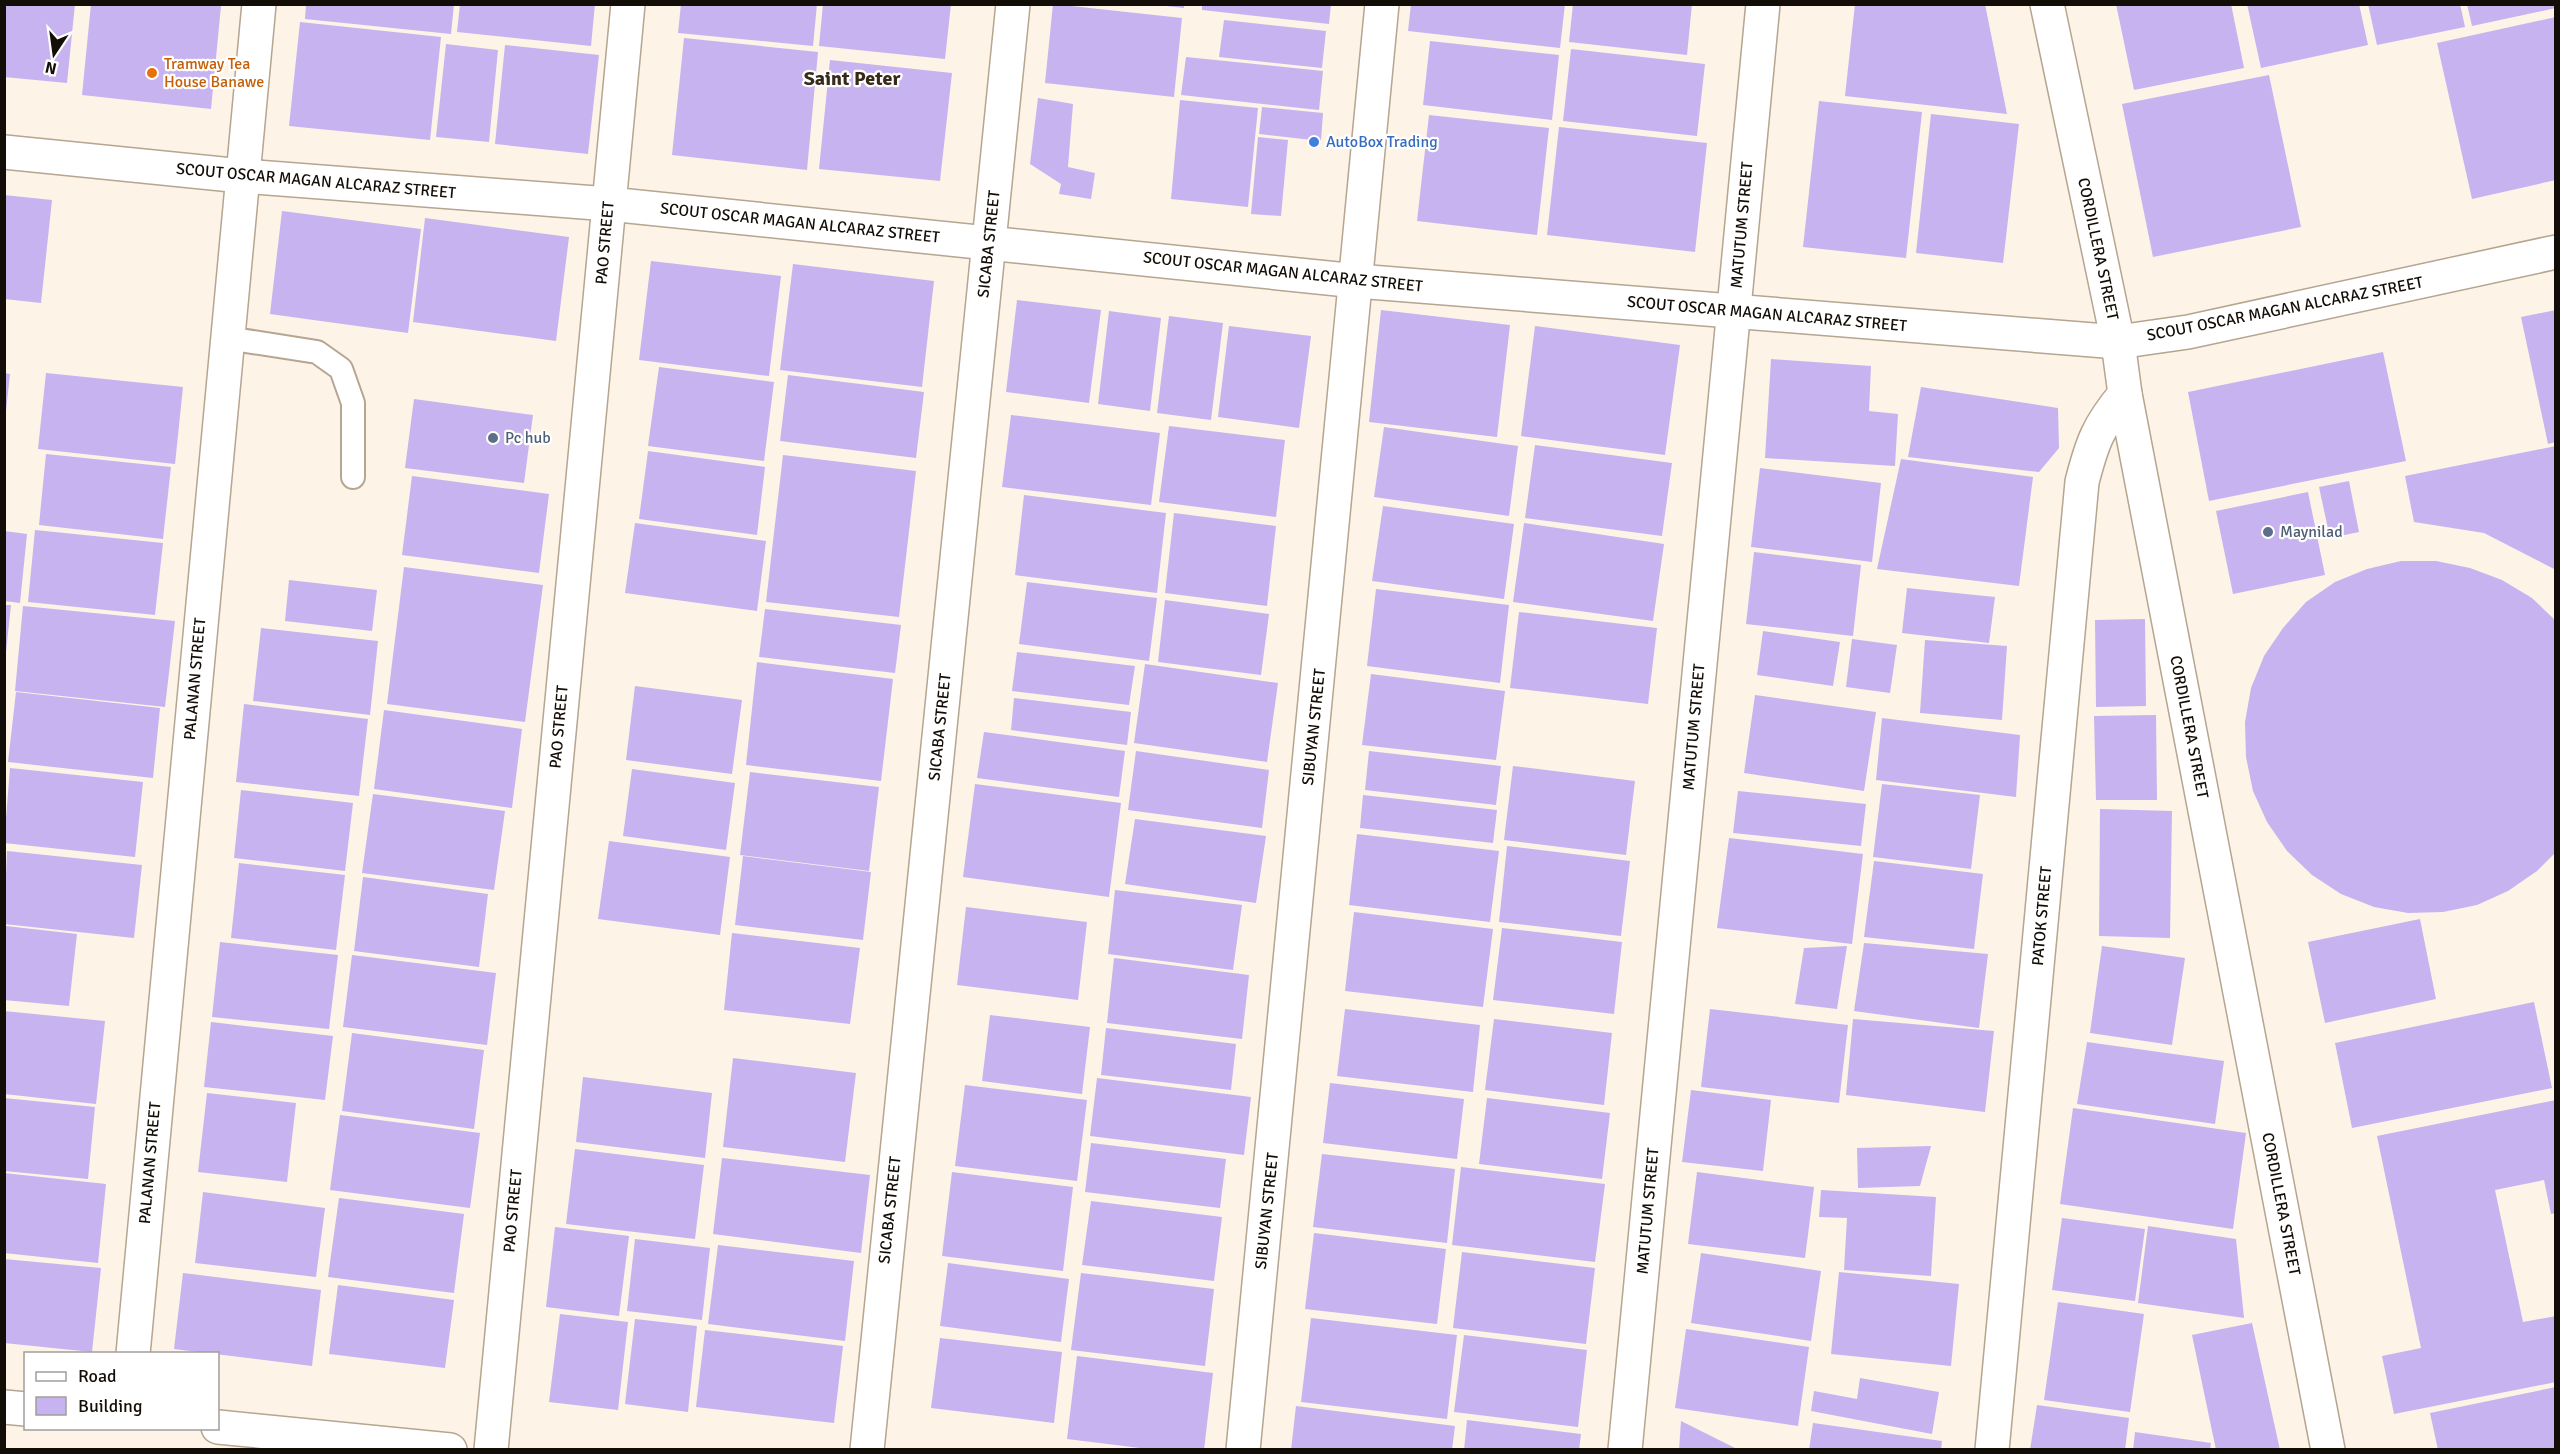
<svg xmlns="http://www.w3.org/2000/svg" width="2560" height="1454" font-family="Signika,sans-serif">
<style>
.building{fill:#c7b3f0}
.lines{fill:none;stroke-linecap:round;stroke-linejoin:round}
.lane-casing{stroke:#b5a591;stroke-width:26}
.street-casing{stroke:#b5a591;stroke-width:36}
.secondary-casing{stroke:#b5a591;stroke-width:36}
.lane{stroke:#fff;stroke-width:22}
.street{stroke:#fff;stroke-width:33}
.secondary{stroke:#fff;stroke-width:33}
.food-dot{fill:#e8710a;stroke:#fff;stroke-width:2}
.shop-dot{fill:#3f7fe0;stroke:#fff;stroke-width:2}
.service-dot{fill:#5c6f8a;stroke:#fff;stroke-width:2}
.labels{text-anchor:middle;dominant-baseline:central;stroke-width:4.5;stroke-linejoin:round;paint-order:stroke}
.food-label{font-size:16px;fill:#c56008;stroke:#fff;text-anchor:start}
.shop-label{font-size:16px;fill:#366cbe;stroke:#fff;text-anchor:start}
.street-label{font-size:16px;fill:#130d07;stroke:#fff}
.service-label{font-size:16px;fill:#4e5e75;stroke:#fff;text-anchor:start}
.quarter-label{font-size:20px;font-weight:bold;fill:#382a1a;stroke:#fff}
</style>
<rect width="100%" height="100%" fill="#fef3e7"/>
<!-- building -->
<g class="building">
<polygon points="4,4 75,4 67,83 4,77"/>
<polygon points="91,4 221,6 211,109 82,95"/>
<polygon points="306,4 454,4 451,34 305,19"/>
<polygon points="460,4 595,4 591,46 457,32"/>
<polygon points="681,4 817,4 813,46 678,33"/>
<polygon points="823,4 951,4 945,59 819,46"/>
<polygon points="1053,4 1182,18 1174,97 1045,83"/>
<polygon points="1166,4 1184,4 1184,8 1166,6"/>
<polygon points="1202,4 1331,4 1329,24 1202,10"/>
<polygon points="1411,4 1565,4 1560,48 1408,31"/>
<polygon points="1573,4 1692,4 1687,55 1569,42"/>
<polygon points="1855,4 1985,4 2007,114 1845,96"/>
<polygon points="2116,4 2231,4 2244,68 2134,90"/>
<polygon points="2247,4 2359,4 2368,45 2261,68"/>
<polygon points="2368,4 2460,4 2465,27 2377,45"/>
<polygon points="2467,4 2556,4 2556,8 2472,26"/>
<polygon points="2556,17 2556,180 2472,199 2437,43"/>
<polygon points="1224,20 1326,31 1322,68 1219,57"/>
<polygon points="300,22 441,37 430,140 289,126"/>
<polygon points="684,38 818,52 807,170 672,155"/>
<polygon points="1430,41 1559,55 1552,120 1423,105"/>
<polygon points="446,44 498,50 489,142 436,137"/>
<polygon points="505,45 599,55 588,154 495,144"/>
<polygon points="1571,49 1705,64 1697,136 1563,121"/>
<polygon points="1186,57 1323,71 1319,110 1181,95"/>
<polygon points="830,60 952,73 940,181 819,169"/>
<polygon points="2269,75 2301,227 2153,257 2122,104"/>
<polygon points="1038,98 1073,104 1068,167 1095,173 1091,199 1059,194 1061,184 1030,164"/>
<polygon points="1180,100 1258,108 1248,207 1171,199"/>
<polygon points="1819,101 1922,112 1906,258 1803,247"/>
<polygon points="1262,107 1323,113 1321,141 1259,134"/>
<polygon points="1931,114 2019,124 2003,263 1916,253"/>
<polygon points="1429,115 1549,128 1537,235 1417,221"/>
<polygon points="1559,127 1707,143 1695,252 1547,235"/>
<polygon points="1258,137 1288,140 1281,216 1251,214"/>
<polygon points="4,195 52,200 41,303 4,299"/>
<polygon points="282,211 421,229 408,333 270,314"/>
<polygon points="425,218 569,237 556,341 413,322"/>
<polygon points="651,261 781,276 769,376 639,360"/>
<polygon points="793,264 934,281 922,387 780,370"/>
<polygon points="1017,300 1101,310 1089,403 1006,392"/>
<polygon points="1381,310 1510,325 1497,437 1369,422"/>
<polygon points="2556,310 2556,442 2548,444 2521,317"/>
<polygon points="1109,311 1161,318 1150,411 1098,404"/>
<polygon points="1169,316 1223,323 1211,420 1157,413"/>
<polygon points="1229,326 1311,336 1299,428 1218,417"/>
<polygon points="1535,326 1680,345 1665,455 1521,436"/>
<polygon points="2383,352 2406,461 2209,501 2188,392"/>
<polygon points="1771,359 1871,366 1869,411 1898,414 1895,466 1765,458"/>
<polygon points="659,367 774,382 764,461 648,446"/>
<polygon points="4,373 10,374 6,411 4,411"/>
<polygon points="46,373 183,387 175,464 38,449"/>
<polygon points="788,375 924,392 916,458 780,441"/>
<polygon points="1921,387 2058,408 2059,448 2039,472 1908,457"/>
<polygon points="414,399 533,415 524,483 405,468"/>
<polygon points="1011,415 1160,433 1151,505 1002,487"/>
<polygon points="1169,426 1285,440 1276,517 1159,502"/>
<polygon points="1384,427 1518,446 1509,516 1374,497"/>
<polygon points="1535,445 1672,463 1662,536 1525,518"/>
<polygon points="2556,446 2556,570 2484,533 2414,522 2405,476"/>
<polygon points="648,451 765,467 757,535 639,519"/>
<polygon points="46,454 171,467 163,539 39,525"/>
<polygon points="783,455 916,471 899,617 766,602"/>
<polygon points="1901,459 2033,477 2019,586 1877,569"/>
<polygon points="1760,468 1881,483 1872,562 1751,547"/>
<polygon points="412,476 549,494 539,573 402,555"/>
<polygon points="2349,481 2359,532 2330,538 2319,487"/>
<polygon points="2308,492 2325,575 2233,594 2216,511"/>
<polygon points="1024,495 1166,513 1157,593 1015,575"/>
<polygon points="1383,506 1514,524 1504,599 1372,581"/>
<polygon points="1174,513 1276,526 1267,606 1165,593"/>
<polygon points="635,523 766,541 757,611 625,593"/>
<polygon points="1524,523 1664,544 1653,621 1513,602"/>
<polygon points="35,530 163,543 155,615 28,602"/>
<polygon points="4,531 27,534 20,603 4,601"/>
<polygon points="1754,552 1861,565 1853,636 1746,624"/>
<polygon points="2401,561 2436,561 2470,568 2502,580 2532,598 2556,621 2556,852 2537,871 2508,891 2477,905 2443,912 2408,913 2374,907 2341,894 2312,875 2287,851 2267,822 2253,791 2246,757 2245,722 2251,688 2264,656 2283,628 2306,602 2335,582 2367,569"/>
<polygon points="404,567 543,585 525,722 387,704"/>
<polygon points="289,580 377,590 372,631 285,621"/>
<polygon points="1027,582 1157,598 1149,661 1019,644"/>
<polygon points="1907,588 1995,597 1989,643 1902,633"/>
<polygon points="1376,589 1509,605 1500,683 1367,666"/>
<polygon points="1165,600 1269,614 1261,675 1158,662"/>
<polygon points="4,605 11,605 6,652 4,652"/>
<polygon points="23,606 175,621 165,707 15,691"/>
<polygon points="765,609 901,625 895,673 759,657"/>
<polygon points="1519,612 1657,628 1648,704 1510,688"/>
<polygon points="2145,619 2146,706 2096,707 2095,620"/>
<polygon points="261,628 378,641 370,715 253,701"/>
<polygon points="1763,631 1840,642 1833,686 1757,675"/>
<polygon points="1852,639 1897,645 1890,693 1846,687"/>
<polygon points="1925,640 2007,646 2002,720 1920,713"/>
<polygon points="1017,652 1135,666 1129,705 1012,691"/>
<polygon points="757,662 893,679 881,781 746,765"/>
<polygon points="1145,664 1278,683 1267,762 1134,743"/>
<polygon points="1371,674 1505,691 1496,760 1362,745"/>
<polygon points="635,686 742,700 732,774 626,760"/>
<polygon points="16,692 160,708 153,778 8,762"/>
<polygon points="1755,695 1876,712 1864,791 1744,773"/>
<polygon points="1014,698 1131,712 1127,745 1011,730"/>
<polygon points="244,704 368,719 359,796 236,782"/>
<polygon points="384,710 522,729 512,808 374,789"/>
<polygon points="2156,715 2157,800 2096,800 2094,716"/>
<polygon points="1882,718 2020,735 2016,797 1876,780"/>
<polygon points="984,732 1125,751 1119,797 977,778"/>
<polygon points="1136,751 1269,770 1262,828 1128,810"/>
<polygon points="1369,751 1501,766 1496,805 1365,790"/>
<polygon points="1513,766 1635,781 1626,855 1504,840"/>
<polygon points="10,768 143,782 135,857 4,843"/>
<polygon points="632,769 735,783 726,850 623,836"/>
<polygon points="750,772 879,787 869,871 740,855"/>
<polygon points="975,784 1121,803 1109,897 963,877"/>
<polygon points="1882,784 1980,795 1971,869 1873,857"/>
<polygon points="241,790 353,803 345,871 234,858"/>
<polygon points="1738,791 1866,804 1861,846 1733,833"/>
<polygon points="373,794 505,811 494,890 362,873"/>
<polygon points="1363,795 1497,810 1493,843 1360,828"/>
<polygon points="2100,809 2172,811 2170,938 2099,936"/>
<polygon points="1135,819 1266,836 1256,903 1125,884"/>
<polygon points="1357,834 1499,851 1490,922 1349,905"/>
<polygon points="1729,838 1863,854 1852,944 1717,928"/>
<polygon points="609,841 730,857 720,935 598,919"/>
<polygon points="1507,846 1630,861 1621,936 1499,922"/>
<polygon points="7,851 142,865 134,938 4,924"/>
<polygon points="743,856 871,872 863,940 735,925"/>
<polygon points="1874,861 1983,874 1974,949 1864,937"/>
<polygon points="239,863 345,875 336,950 231,938"/>
<polygon points="363,877 488,894 479,967 354,951"/>
<polygon points="1115,890 1242,905 1233,970 1108,954"/>
<polygon points="966,907 1087,922 1078,1000 957,985"/>
<polygon points="1354,912 1493,929 1483,1007 1345,991"/>
<polygon points="2420,919 2436,999 2325,1023 2308,942"/>
<polygon points="6,926 77,934 69,1006 4,1000"/>
<polygon points="1502,928 1622,942 1614,1014 1493,1000"/>
<polygon points="732,933 860,948 850,1024 724,1010"/>
<polygon points="220,942 338,955 329,1029 212,1017"/>
<polygon points="1864,943 1988,954 1979,1028 1854,1011"/>
<polygon points="1847,946 1837,1009 1795,1004 1804,948"/>
<polygon points="2102,946 2185,958 2172,1045 2090,1033"/>
<polygon points="352,955 496,973 487,1045 343,1027"/>
<polygon points="1114,958 1249,975 1242,1039 1107,1023"/>
<polygon points="2534,1002 2552,1088 2352,1128 2335,1043"/>
<polygon points="1345,1009 1480,1025 1473,1092 1337,1076"/>
<polygon points="1710,1009 1848,1025 1839,1103 1701,1087"/>
<polygon points="4,1011 105,1021 96,1104 4,1094"/>
<polygon points="990,1015 1090,1027 1082,1094 982,1081"/>
<polygon points="1494,1019 1612,1033 1604,1105 1485,1090"/>
<polygon points="1853,1019 1994,1031 1985,1112 1846,1095"/>
<polygon points="211,1022 333,1036 325,1100 204,1087"/>
<polygon points="1106,1028 1236,1044 1231,1090 1101,1075"/>
<polygon points="352,1033 484,1050 474,1129 342,1111"/>
<polygon points="2087,1042 2224,1061 2215,1124 2077,1104"/>
<polygon points="733,1058 856,1073 845,1162 723,1147"/>
<polygon points="583,1077 712,1093 705,1158 576,1142"/>
<polygon points="1097,1078 1251,1097 1244,1155 1090,1136"/>
<polygon points="1330,1083 1464,1099 1457,1159 1323,1143"/>
<polygon points="965,1085 1087,1100 1077,1181 955,1166"/>
<polygon points="1691,1090 1771,1100 1763,1171 1682,1162"/>
<polygon points="207,1093 296,1103 287,1182 198,1172"/>
<polygon points="4,1098 95,1107 88,1179 4,1171"/>
<polygon points="1487,1098 1610,1113 1602,1179 1479,1164"/>
<polygon points="2556,1100 2556,1213 2551,1214 2544,1180 2495,1190 2523,1322 2556,1316 2556,1382 2394,1414 2382,1356 2421,1348 2377,1136"/>
<polygon points="2073,1108 2246,1133 2233,1229 2060,1204"/>
<polygon points="340,1115 480,1133 470,1208 330,1190"/>
<polygon points="1091,1143 1226,1159 1220,1208 1085,1192"/>
<polygon points="1931,1146 1920,1186 1858,1188 1857,1148"/>
<polygon points="575,1149 704,1165 695,1239 566,1224"/>
<polygon points="1322,1154 1455,1169 1447,1243 1313,1227"/>
<polygon points="722,1158 870,1175 861,1253 713,1234"/>
<polygon points="1461,1167 1605,1184 1595,1262 1452,1245"/>
<polygon points="952,1172 1073,1187 1063,1271 942,1256"/>
<polygon points="1697,1172 1814,1187 1805,1258 1688,1244"/>
<polygon points="4,1173 106,1184 98,1263 4,1253"/>
<polygon points="1821,1190 1936,1197 1931,1276 1844,1270 1847,1218 1819,1217"/>
<polygon points="203,1192 325,1208 316,1277 195,1263"/>
<polygon points="339,1198 464,1214 454,1293 328,1277"/>
<polygon points="1091,1201 1222,1217 1214,1281 1082,1265"/>
<polygon points="2062,1218 2145,1229 2135,1301 2052,1290"/>
<polygon points="2148,1226 2236,1239 2244,1318 2138,1303"/>
<polygon points="555,1227 629,1236 619,1316 546,1307"/>
<polygon points="1314,1233 1446,1249 1437,1324 1305,1309"/>
<polygon points="635,1239 710,1248 702,1320 627,1311"/>
<polygon points="718,1245 854,1261 845,1341 708,1324"/>
<polygon points="1462,1252 1595,1268 1586,1344 1453,1328"/>
<polygon points="1701,1253 1821,1271 1811,1341 1691,1323"/>
<polygon points="4,1259 101,1268 92,1352 4,1343"/>
<polygon points="948,1263 1069,1279 1061,1342 940,1326"/>
<polygon points="1839,1272 1959,1284 1951,1366 1831,1354"/>
<polygon points="183,1273 321,1290 312,1366 174,1349"/>
<polygon points="1081,1273 1214,1289 1205,1366 1071,1350"/>
<polygon points="338,1285 454,1300 445,1368 329,1354"/>
<polygon points="2058,1302 2144,1314 2130,1412 2044,1400"/>
<polygon points="560,1314 628,1322 618,1410 549,1402"/>
<polygon points="1311,1318 1457,1335 1447,1419 1301,1402"/>
<polygon points="635,1319 697,1326 688,1412 625,1404"/>
<polygon points="2252,1323 2280,1450 2216,1450 2192,1335"/>
<polygon points="1686,1329 1809,1347 1798,1426 1675,1408"/>
<polygon points="705,1330 843,1346 834,1423 696,1407"/>
<polygon points="1464,1335 1587,1350 1578,1427 1454,1412"/>
<polygon points="940,1338 1062,1352 1054,1423 931,1408"/>
<polygon points="1077,1356 1213,1373 1204,1450 1156,1450 1067,1439"/>
<polygon points="1860,1378 1939,1392 1932,1434 1811,1411 1814,1391 1857,1399"/>
<polygon points="2556,1387 2556,1450 2438,1450 2430,1413"/>
<polygon points="2037,1405 2129,1418 2125,1450 2030,1450"/>
<polygon points="1296,1406 1455,1426 1452,1450 1291,1450"/>
<polygon points="1467,1420 1581,1434 1579,1450 1464,1450"/>
<polygon points="1681,1421 1739,1450 1679,1450"/>
<polygon points="1813,1423 1942,1441 1941,1450 1809,1450"/>
<polygon points="2135,1432 2211,1443 2210,1450 2133,1450"/>
</g>
<g class="lines">
<!-- lane casing -->
<g class="lane-casing">
<polyline id="lane" points="227,338 317,352 341,369 353,403 353,477"/>
</g>
<!-- street casing -->
<g class="street-casing">
<g id="street">
<polyline points="2047,4 2118,342 2125,394 2328,1450"/>
<polyline points="133,1354 259,4"/>
<polyline points="4,1407 26,1409"/>
<polyline points="218,1427 450,1450"/>
<polyline points="491,1450 628,4"/>
<polyline points="867,1450 1013,4"/>
<polyline points="1243,1450 1382,4"/>
<polyline points="1625,1450 1763,4"/>
<path d="M1992 1450 2082 482C2092 443 2098 426 2125 394"/>
</g>
</g>
<!-- secondary casing -->
<g class="secondary-casing">
<polyline id="secondary" points="4,152 242,176 609,204 1357,281 2118,342 2188,332 2556,252"/>
</g>
<!-- lane -->
<use href="#lane" class="lane"/>
<!-- street -->
<use href="#street" class="street"/>
<!-- secondary -->
<use href="#secondary" class="secondary"/>
</g>
<!-- markers -->
<circle class="food-dot" cx="152" cy="73" r="6"/>
<circle class="shop-dot" cx="1314" cy="142" r="6"/>
<g class="service-dot">
<circle cx="493" cy="438" r="6"/>
<circle cx="2268" cy="532" r="6"/>
</g>
<g class="labels">
<!-- food labels -->
<g class="food-label">
<text x="164" y="64">Tramway Tea<tspan x="164" dy="18">House Banawe</tspan></text>
</g>
<!-- shop labels -->
<g class="shop-label">
<text x="1326" y="142">AutoBox Trading</text>
</g>
<!-- street labels -->
<g class="street-label">
<text transform="translate(316 181) rotate(5)">SCOUT OSCAR MAGAN ALCARAZ STREET</text>
<text transform="translate(800 223) rotate(6)">SCOUT OSCAR MAGAN ALCARAZ STREET</text>
<text transform="translate(1742 225) rotate(-85)">MATUTUM STREET</text>
<text transform="translate(605 243) rotate(-85)">PAO STREET</text>
<text transform="translate(989 244) rotate(-84)">SICABA STREET</text>
<text transform="translate(2098 249) rotate(78)">CORDILLERA STREET</text>
<text transform="translate(1283 272) rotate(6)">SCOUT OSCAR MAGAN ALCARAZ STREET</text>
<text transform="translate(2285 309) rotate(-11)">SCOUT OSCAR MAGAN ALCARAZ STREET</text>
<text transform="translate(1767 314) rotate(5)">SCOUT OSCAR MAGAN ALCARAZ STREET</text>
<text transform="translate(195 679) rotate(-85)">PALANAN STREET</text>
<text transform="translate(559 727) rotate(-85)">PAO STREET</text>
<text transform="translate(940 727) rotate(-84)">SICABA STREET</text>
<text transform="translate(1314 727) rotate(-84)">SIBUYAN STREET</text>
<text transform="translate(1694 727) rotate(-85)">MATUTUM STREET</text>
<text transform="translate(2189 727) rotate(79)">CORDILLERA STREET</text>
<text transform="translate(2042 916) rotate(-85)">PATOK STREET</text>
<text transform="translate(150 1163) rotate(-85)">PALANAN STREET</text>
<text transform="translate(2281 1204) rotate(79)">CORDILLERA STREET</text>
<text transform="translate(890 1210) rotate(-84)">SICABA STREET</text>
<text transform="translate(513 1211) rotate(-85)">PAO STREET</text>
<text transform="translate(1267 1211) rotate(-84)">SIBUYAN STREET</text>
<text transform="translate(1648 1211) rotate(-85)">MATUTUM STREET</text>
</g>
<!-- service labels -->
<g class="service-label">
<text x="505" y="438">Pc hub</text>
<text x="2280" y="532">Maynilad</text>
</g>
<!-- quarter labels -->
<g class="quarter-label">
<text x="852" y="78">Saint Peter</text>
</g>
</g>
<!-- border -->
<rect width="2560" height="1454" fill="none" stroke="#130d07" stroke-width="12"/>
<!-- legend -->
<rect x="24" y="1352" width="195" height="78" fill="#ffffff" stroke="#a19e9c" stroke-width="1.5"/>
<rect x="36" y="1372" width="30" height="9" fill="#ffffff" stroke="#a19e9c" stroke-width="1.5"/>
<text x="78" y="1382" font-size="18" fill="#130d07">Road</text>
<rect x="36" y="1397" width="30" height="18" fill="#c7b3f0" stroke="#a19e9c" stroke-width="1.5"/>
<text x="78" y="1412" font-size="18" fill="#130d07">Building</text>
<!-- north arrow -->
<g transform="translate(54 54) rotate(193)" stroke="#ffffff" stroke-width="4.5" paint-order="stroke">
<path d="M0-4.5L10 22L0 15L-10 22Z" fill="#130d07"/>
<text y="-9" font-size="16" font-weight="bold" text-anchor="middle" fill="#130d07">N</text>
</g>
</svg>
